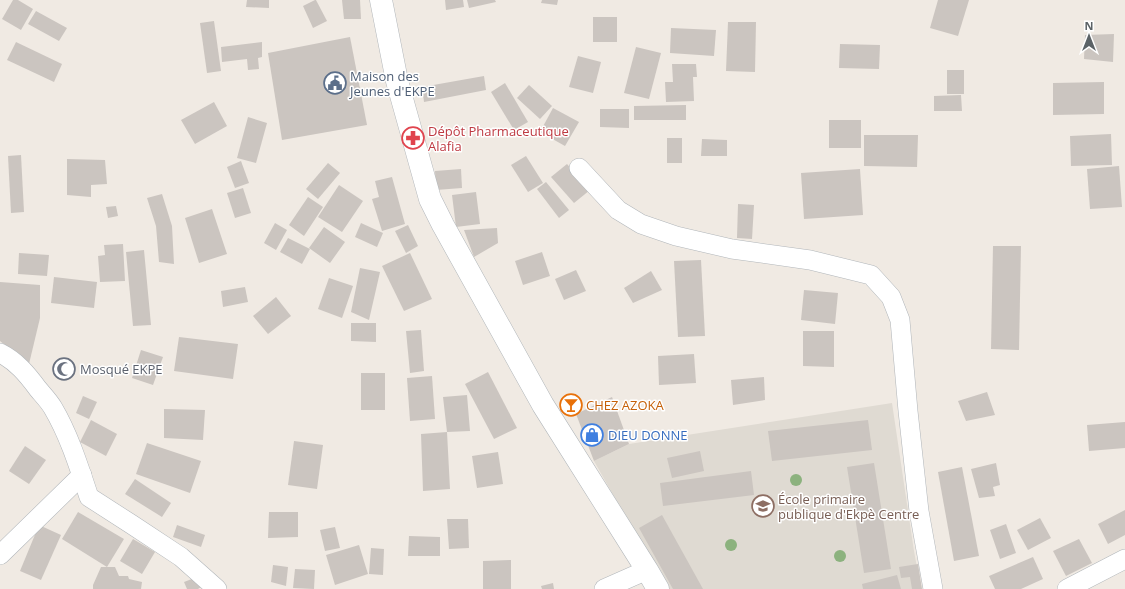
<svg xmlns="http://www.w3.org/2000/svg" width="1125" height="589" font-family="'Open Sans',sans-serif">
<style>
.education{fill:#dfdad2}
.building{fill:#cbc5c0}
.lines{fill:none;stroke-linecap:round;stroke-linejoin:round}
.minor-casing{stroke:#b1b6ba;stroke-width:20}
.tertiary-casing{stroke:#b1b6ba;stroke-width:23}
.minor{stroke:#fff;stroke-width:19}
.tertiary{stroke:#fff;stroke-width:22}
.tree{fill:#8cb27e}
.labels{text-anchor:middle;dominant-baseline:central;stroke-width:3;stroke-linejoin:round;paint-order:stroke}
.service-label{font-size:13px;fill:#4e5e75;stroke:#fff;text-anchor:start}
.health-label{font-size:13px;fill:#be3a42;stroke:#fff;text-anchor:start}
.worship-label{font-size:13px;fill:#5b616d;stroke:#fff;text-anchor:start}
.food-label{font-size:13px;fill:#c56008;stroke:#fff;text-anchor:start}
.shop-label{font-size:13px;fill:#366cbe;stroke:#fff;text-anchor:start}
.education-label{font-size:13px;fill:#785e54;stroke:#fff;text-anchor:start}
</style>
<rect width="100%" height="100%" fill="#f0eae3"/>
<!-- education -->
<polygon class="education" points="892,403 914,551 921,589 666,589 594,461 629,444"/>
<!-- building -->
<g class="building">
<polygon points="13,0 18,0 33,9 21,30 2,19"/>
<polygon points="247,0 269,0 269,8 246,7"/>
<polygon points="315,0 316,0 327,21 313,28 303,6"/>
<polygon points="342,0 360,0 361,19 344,19"/>
<polygon points="445,0 463,0 464,7 446,10"/>
<polygon points="467,0 495,0 496,2 469,8"/>
<polygon points="542,0 558,0 557,5 541,3"/>
<polygon points="938,0 969,0 958,36 930,28"/>
<polygon points="36,11 67,28 59,41 28,24"/>
<rect x="593" y="17" width="24" height="25"/>
<polygon points="214,21 221,71 207,73 200,23"/>
<polygon points="728,22 756,22 755,72 726,71"/>
<polygon points="671,28 716,30 714,56 670,53"/>
<polygon points="1114,34 1113,62 1084,59 1085,35"/>
<polygon points="350,37 367,125 282,140 268,53"/>
<polygon points="16,42 62,64 54,82 7,60"/>
<polygon points="262,42 262,57 258,58 259,69 248,70 247,59 222,62 221,47"/>
<polygon points="840,44 880,45 879,69 839,68"/>
<polygon points="636,47 661,53 649,99 624,93"/>
<polygon points="578,56 601,62 593,93 569,87"/>
<polygon points="672,64 696,64 697,77 693,77 694,101 666,102 665,82 673,82"/>
<rect x="947" y="70" width="17" height="24"/>
<polygon points="484,76 486,90 424,102 422,87"/>
<polygon points="1104,82 1104,114 1053,115 1053,83"/>
<polygon points="505,83 528,122 514,130 491,92"/>
<polygon points="529,85 552,106 540,119 517,98"/>
<polygon points="961,95 962,111 934,111 934,96"/>
<polygon points="214,102 227,126 195,144 181,120"/>
<polygon points="686,105 686,120 634,120 634,106"/>
<polygon points="553,108 579,122 565,146 540,132"/>
<polygon points="600,109 629,109 629,128 600,127"/>
<polygon points="248,117 267,123 256,163 237,158"/>
<rect x="829" y="120" width="32" height="28"/>
<polygon points="1111,134 1112,165 1071,166 1070,136"/>
<polygon points="864,135 918,135 917,167 864,166"/>
<rect x="667" y="138" width="15" height="25"/>
<polygon points="702,139 727,140 727,156 701,156"/>
<polygon points="21,155 24,212 11,213 8,156"/>
<polygon points="526,156 543,183 528,192 511,165"/>
<polygon points="67,159 105,160 107,184 91,185 91,197 67,195"/>
<polygon points="241,161 249,183 235,188 227,167"/>
<polygon points="328,163 340,173 318,199 306,189"/>
<polygon points="567,164 590,190 574,203 551,177"/>
<polygon points="1119,166 1122,207 1090,209 1087,169"/>
<polygon points="461,169 462,188 436,190 435,171"/>
<polygon points="860,169 863,215 804,219 801,173"/>
<polygon points="392,177 405,224 382,231 372,199 379,197 375,181"/>
<polygon points="546,182 569,210 559,218 537,189"/>
<polygon points="339,185 363,201 342,232 318,217"/>
<polygon points="243,188 251,213 235,218 227,193"/>
<polygon points="476,192 480,224 456,227 452,195"/>
<polygon points="162,194 172,226 174,264 159,262 156,226 147,198"/>
<polygon points="308,197 323,207 304,236 289,225"/>
<polygon points="738,204 754,205 752,239 737,238"/>
<polygon points="116,206 118,216 108,218 106,207"/>
<polygon points="212,209 227,254 199,263 185,218"/>
<polygon points="275,223 287,230 276,250 264,243"/>
<polygon points="361,223 383,233 377,247 355,237"/>
<polygon points="408,225 418,246 406,253 395,231"/>
<polygon points="324,227 345,242 330,263 309,248"/>
<polygon points="497,228 498,243 474,257 464,230"/>
<polygon points="288,238 310,249 302,264 280,252"/>
<polygon points="123,244 125,281 100,282 98,256 105,255 104,245"/>
<polygon points="993,246 1021,246 1019,350 991,349"/>
<polygon points="144,250 151,325 133,326 126,252"/>
<polygon points="542,252 550,276 523,285 515,261"/>
<polygon points="19,253 49,255 47,276 18,274"/>
<polygon points="410,253 432,299 404,311 382,266"/>
<polygon points="701,260 705,336 678,337 674,261"/>
<polygon points="360,268 380,272 369,320 351,312"/>
<polygon points="576,270 586,291 564,300 555,279"/>
<polygon points="651,271 662,290 633,303 624,288"/>
<polygon points="54,277 97,282 94,308 51,303"/>
<polygon points="329,278 353,286 342,318 318,309"/>
<polygon points="0,282 40,285 40,318 29,364 0,341"/>
<polygon points="245,287 248,302 223,307 221,291"/>
<polygon points="804,290 838,293 835,324 801,320"/>
<polygon points="276,297 291,316 268,334 253,316"/>
<polygon points="351,323 376,323 376,342 351,341"/>
<polygon points="421,330 424,371 410,373 406,331"/>
<polygon points="803,331 834,331 834,367 803,366"/>
<polygon points="179,337 238,344 233,379 174,371"/>
<polygon points="141,350 163,357 153,385 132,378"/>
<polygon points="694,354 696,383 659,385 658,356"/>
<polygon points="488,372 517,428 494,439 465,384"/>
<rect x="361" y="373" width="24" height="37"/>
<polygon points="432,376 435,419 410,421 407,378"/>
<polygon points="764,377 765,400 733,405 731,380"/>
<polygon points="987,392 995,415 966,421 958,401"/>
<polygon points="467,395 470,431 447,432 450,489 423,491 421,434 447,432 443,397"/>
<polygon points="83,396 97,402 89,419 76,413"/>
<polygon points="612,397 629,444 594,461 576,414"/>
<polygon points="164,409 205,410 203,440 164,438"/>
<polygon points="91,420 117,434 106,456 80,442"/>
<polygon points="868,420 872,450 772,461 768,431"/>
<polygon points="1125,422 1125,448 1089,451 1087,425"/>
<polygon points="294,441 323,445 317,489 288,485"/>
<polygon points="147,443 201,461 190,493 136,474"/>
<polygon points="25,446 46,460 29,484 9,471"/>
<polygon points="700,451 704,471 672,478 667,458"/>
<polygon points="498,452 503,484 477,488 472,456"/>
<polygon points="874,463 891,569 864,573 847,467"/>
<polygon points="996,463 1000,485 993,487 995,496 979,498 971,469"/>
<polygon points="962,467 979,556 954,561 938,472"/>
<polygon points="751,471 754,495 663,506 660,483"/>
<polygon points="135,479 171,503 162,517 125,494"/>
<polygon points="1125,510 1125,535 1108,544 1098,524"/>
<polygon points="78,512 124,539 107,567 62,539"/>
<polygon points="269,512 298,512 298,537 268,538"/>
<polygon points="662,515 703,589 673,589 639,528"/>
<polygon points="1040,518 1051,538 1028,550 1017,530"/>
<polygon points="447,519 468,519 469,548 449,549"/>
<polygon points="1006,524 1016,553 1000,559 990,530"/>
<polygon points="39,525 61,535 41,580 20,571"/>
<polygon points="177,525 205,535 201,547 173,537"/>
<polygon points="335,527 340,548 325,551 320,530"/>
<polygon points="409,536 440,537 440,556 408,556"/>
<polygon points="133,539 155,552 142,574 120,561"/>
<polygon points="1079,539 1092,563 1066,576 1053,551"/>
<polygon points="359,545 368,574 335,585 326,555"/>
<polygon points="371,548 384,549 383,575 369,574"/>
<polygon points="1033,557 1043,579 1021,589 995,589 989,576"/>
<polygon points="511,560 511,589 483,589 483,561"/>
<polygon points="918,564 922,589 912,589 910,577 901,578 899,567"/>
<polygon points="273,565 288,567 286,586 271,582"/>
<polygon points="101,567 115,567 119,576 128,576 129,579 142,582 141,589 93,589 93,585"/>
<polygon points="295,569 315,570 314,589 293,588"/>
<polygon points="897,575 901,589 863,589 862,584"/>
<polygon points="197,577 201,587 198,589 187,589 184,582"/>
<polygon points="553,583 554,589 542,589 541,586"/>
</g>
<g class="lines">
<!-- minor casing -->
<g class="minor-casing">
<g id="minor">
<polyline points="579,168 618,210 641,224 676,236 732,249 810,260 871,275 891,297 900,320 908,411 919,511 933,589"/>
<path d="M0 353C16 361 27 374 38 389 43 395 49 401 53 408 69 435 79 467 89 497L131 524 181 557 217 589"/>
<polyline points="0,555 82,475"/>
<polyline points="604,589 647,570"/>
<polyline points="1067,589 1125,559"/>
</g>
</g>
<!-- tertiary casing -->
<g class="tertiary-casing">
<polyline id="tertiary" points="381,0 397,81 430,199 443,225 543,405 647,570 658,589"/>
</g>
<!-- minor -->
<use href="#minor" class="minor"/>
<!-- tertiary -->
<use href="#tertiary" class="tertiary"/>
</g>
<!-- trees -->
<g class="tree">
<circle cx="796" cy="480" r="6"/>
<circle cx="731" cy="545" r="6"/>
<circle cx="840" cy="556" r="6"/>
</g>
<!-- icons -->
<defs>
<g id="civic-ring" transform="scale(1.15)"><circle r="9.5" fill="#fff" stroke="#5c6f8a" stroke-width="1.5"/><path d="M-.6-6.5H3V-4.5H.6V-3L4-1V1h2V6H-6V1h2V-1L-.6-3ZM-1.2 2.5V6h2.4V2.5Z" fill="#5c6f8a"/></g>
<g id="pharmacy-ring" transform="scale(1.15)"><circle r="9.5" fill="#fff" stroke="#e0444e" stroke-width="1.5"/><path d="M-2-6h4v4h4v4h-4v4h-4v-4h-4v-4h4Z" fill="#e0444e"/></g>
<g id="mosque-ring" transform="scale(1.15)"><circle r="9.5" fill="#fff" stroke="#6b7280" stroke-width="1.5"/><path d="M3.5-4.9A6 6 0 1 0 3.5 4.9A5 5 0 1 1 3.5-4.9Z" fill="#6b7280"/></g>
<g id="bar-ring" transform="scale(1.15)"><circle r="9.5" fill="#fff" stroke="#e8710a" stroke-width="1.5"/><path d="M-6-5H6L.8 .8V4.5H3.5V6h-7V4.5H-.8V.8Z" fill="#e8710a"/></g>
<g id="shop-ring" transform="scale(1.15)"><circle r="9.5" fill="#fff" stroke="#3f7fe0" stroke-width="1.5"/><path d="M-5-2.5h2.3a2.7 3.5 0 0 1 5.4 0H5L5.5 6h-11ZM-1.5-2.5h3a1.5 2.3 0 0 0-3 0Z" fill="#3f7fe0"/></g>
<g id="school-ring" transform="scale(1.15)"><circle r="9.5" fill="#fff" stroke="#8d6e63" stroke-width="1.5"/><path d="M0-5L7-2L0 1L-7-2ZM-4 1L0 2.5L4 1V4Q0 6-4 4Z" fill="#8d6e63"/></g>
</defs>
<g fill-rule="evenodd">
<use href="#civic-ring" x="335" y="83"/>
<use href="#pharmacy-ring" x="413" y="138"/>
<use href="#mosque-ring" x="64" y="369"/>
<use href="#bar-ring" x="571" y="405"/>
<use href="#shop-ring" x="592" y="435"/>
<use href="#school-ring" x="763" y="506"/>
</g>
<g class="labels">
<!-- service labels -->
<g class="service-label">
<text x="350" y="76">Maison des<tspan x="350" dy="15">Jeunes d'EKPE</tspan></text>
</g>
<!-- health labels -->
<g class="health-label">
<text x="428" y="131">Dépôt Pharmaceutique<tspan x="428" dy="15">Alafia</tspan></text>
</g>
<!-- worship labels -->
<g class="worship-label">
<text x="80" y="369">Mosqué EKPE</text>
</g>
<!-- food labels -->
<g class="food-label">
<text x="586" y="405">CHEZ AZOKA</text>
</g>
<!-- shop labels -->
<g class="shop-label">
<text x="608" y="435">DIEU DONNE</text>
</g>
<!-- education labels -->
<g class="education-label">
<text x="778" y="499">École primaire<tspan x="778" dy="15">publique d'Ekpè Centre</tspan></text>
</g>
</g>
<!-- north arrow -->
<g transform="translate(1089 36)" stroke="#ffffff" stroke-width="3" paint-order="stroke">
<path d="M0-3L7 15L0 10L-7 15Z" fill="#5b6266"/>
<text y="-6" font-size="11" font-weight="bold" text-anchor="middle" fill="#5b6266">N</text>
</g>
</svg>
